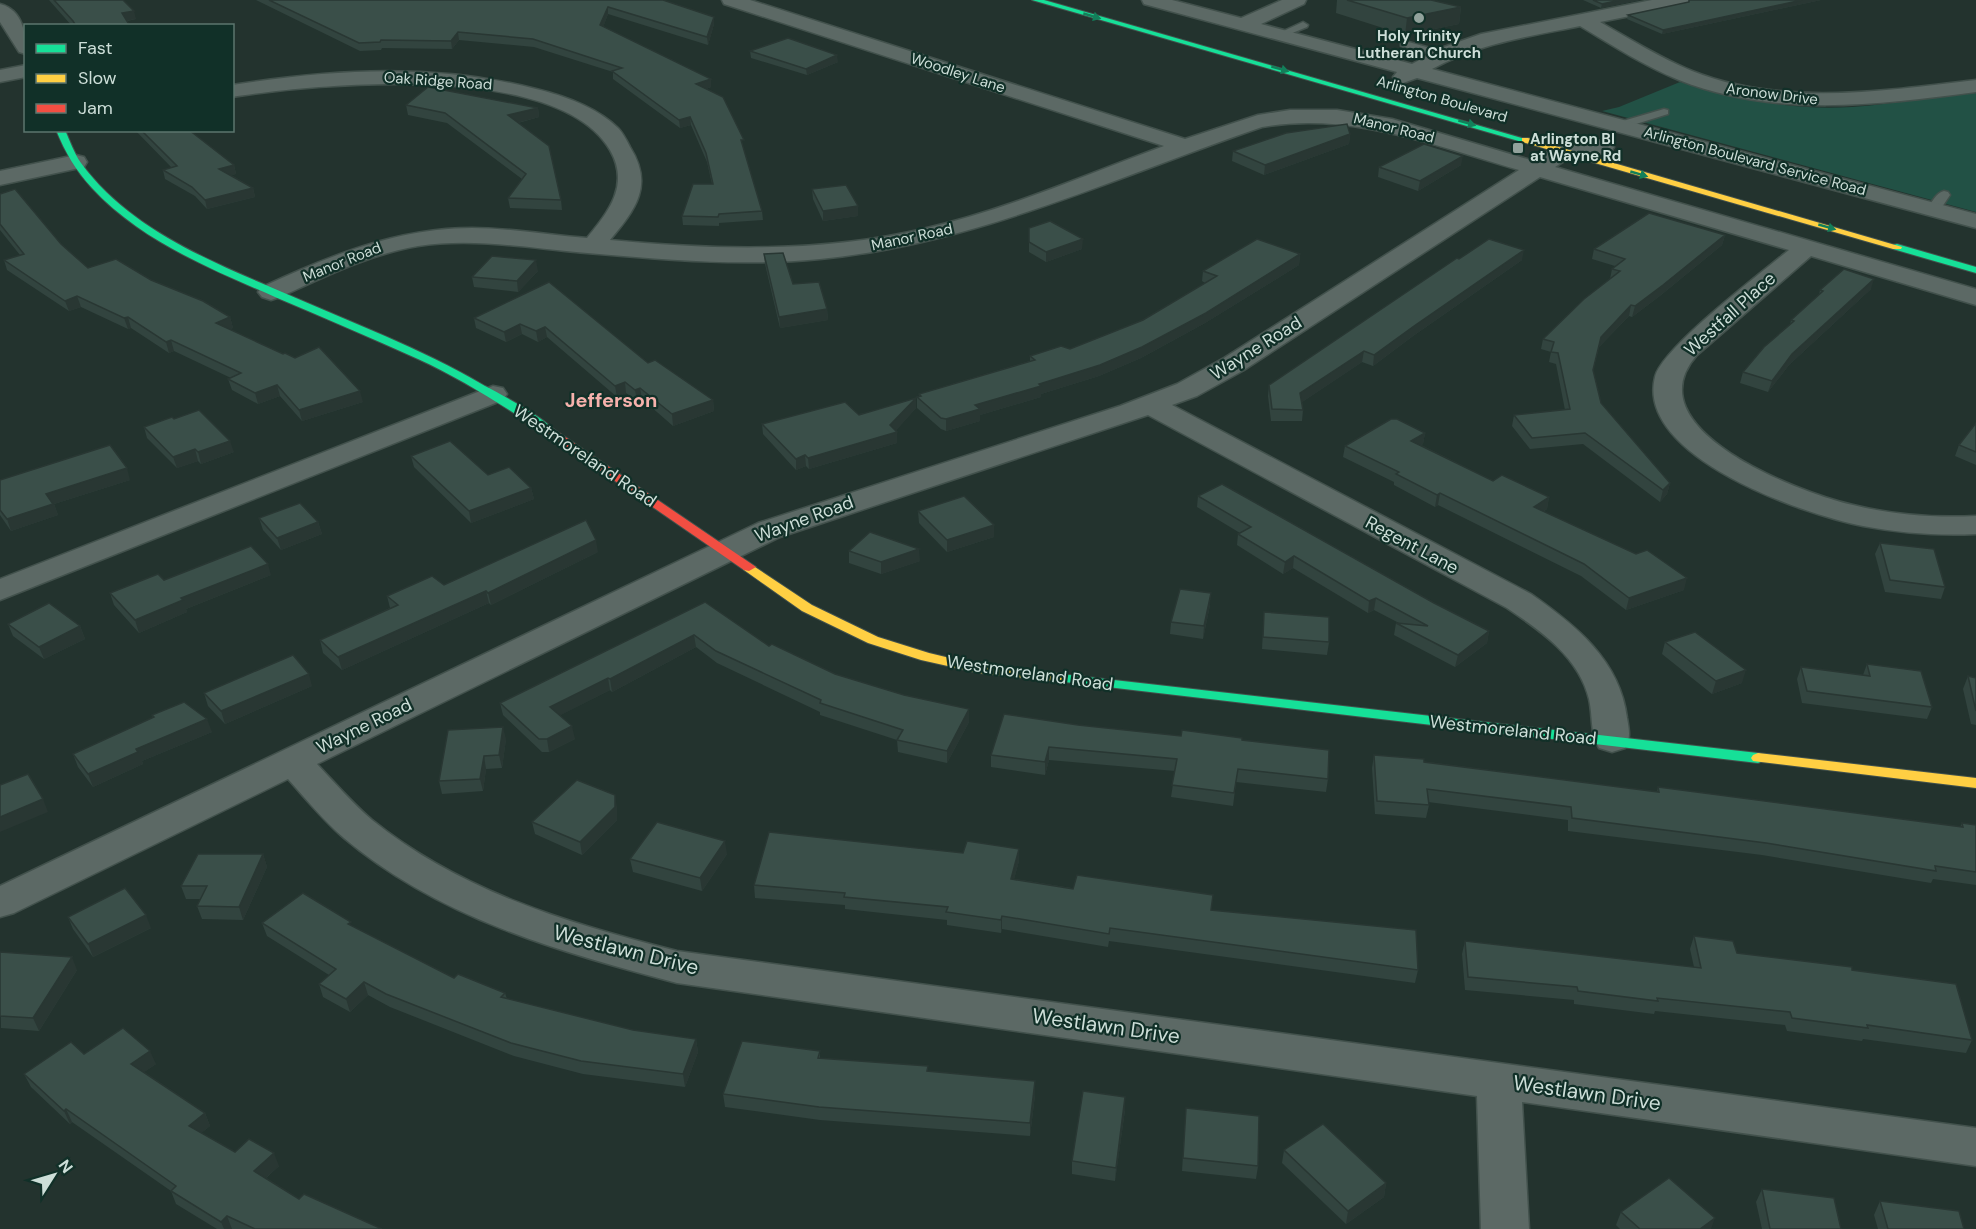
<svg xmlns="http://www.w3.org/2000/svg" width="1976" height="1229" font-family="'DM Sans',sans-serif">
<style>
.green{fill:#225145}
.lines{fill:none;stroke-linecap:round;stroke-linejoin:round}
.lane-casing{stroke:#42514c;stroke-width:3}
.street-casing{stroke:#42514c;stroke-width:3}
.fast-casing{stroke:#42514c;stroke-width:2}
.slow-casing{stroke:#42514c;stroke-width:2}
.jam-casing{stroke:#42514c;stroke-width:2}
.lane{fill:#5c6965;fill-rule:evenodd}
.street{fill:#5c6965;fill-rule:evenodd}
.fast{fill:#16e098;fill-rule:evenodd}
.slow{fill:#ffcf43;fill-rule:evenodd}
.jam{fill:#f24e42;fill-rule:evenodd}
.wall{fill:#32443f}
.shaded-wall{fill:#293733}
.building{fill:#3a4f49;stroke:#293733;stroke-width:1.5}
.oneway{fill:#137f5a}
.poi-dot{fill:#92a29c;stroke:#113028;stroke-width:2}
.labels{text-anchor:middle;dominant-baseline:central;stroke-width:4.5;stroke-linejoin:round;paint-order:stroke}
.far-poi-label{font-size:15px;font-weight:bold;fill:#cdded8;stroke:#113028}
.far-street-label{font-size:15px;fill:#cdded8;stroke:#113028}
.street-label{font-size:18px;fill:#cdded8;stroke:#113028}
.neighbourhood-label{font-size:20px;font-weight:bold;fill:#f5b2ac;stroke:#113028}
.near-street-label{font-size:21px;fill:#cdded8;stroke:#113028}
</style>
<rect width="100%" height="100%" fill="#23332e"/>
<!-- green -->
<path class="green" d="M1680 82C1735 99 1794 111 1852 107 1894 104 1935 97 1976 93V212L1602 111 1619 107Z"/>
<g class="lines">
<!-- lane casing -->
<g class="lane-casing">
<g id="lane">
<polygon points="1303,22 1308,25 1307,27 1280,38 1275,35"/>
<polygon points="1405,41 1448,53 1449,55 1444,58 1401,46 1401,42"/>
<polygon points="1664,109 1668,110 1668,114 1620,129 1614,125 1616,123"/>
<path d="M1944 191 1948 192 1950 195 1938 213H1928L1927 210C1931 203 1936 193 1944 191Z"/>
</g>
</g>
<!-- street casing -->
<g class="street-casing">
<g id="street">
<path d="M722 0H750L1185 139 1258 115 1290 110H1337L1392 119 1534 161 1555 147 1603 140 1611 142 1614 147 1611 152 1569 158 1555 167 1976 289V305L1811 256 1697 355C1631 429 1800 493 1853 505 1893 515 1935 518 1976 516V534C1938 536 1901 533 1863 526 1806 515 1635 457 1655 377 1662 348 1761 273 1789 250L1540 177 1244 370 1197 396 1172 405 1531 594C1575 625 1620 660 1627 718 1629 730 1631 738 1625 748L1612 752 1599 748C1590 734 1593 716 1589 699 1579 657 1541 631 1507 608L1148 415 780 537 317 764C335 783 352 803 372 820 460 891 569 924 677 951L1976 1128V1166L1522 1102 1529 1229H1481L1477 1096 677 983C560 952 439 918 344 838 324 821 306 799 288 779L14 913 0 917V886L758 523 1120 406 1177 384 1224 358 1519 170C1435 146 1351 111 1262 127 1116 177 975 244 820 259 739 267 656 259 576 252 523 247 471 238 418 246 370 254 324 277 280 297L271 300 262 297 258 292 262 287C329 256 397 228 472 228 510 228 549 235 587 238 609 211 630 185 610 150 558 61 320 83 232 97V85C334 69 436 63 536 89 565 96 596 107 618 128 623 133 627 141 630 147 654 185 636 209 610 240 714 250 821 253 923 229 1006 210 1085 175 1164 146L724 4Z"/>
<path d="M1142 0H1172L1241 18 1282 0H1306L1304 4 1261 24 1412 64 1444 47 1481 34 1652 0H1689L1687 4 1680 6 1600 22C1630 39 1660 58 1692 71 1782 107 1883 91 1976 80V92C1877 105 1775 118 1679 80 1644 66 1612 45 1580 26 1526 37 1481 43 1432 69L1976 214V228L1417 78 1403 83 1396 81 1393 77 1397 72 1144 4Z"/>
<path d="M0 4C23 10 26 34 26 54L19 52 0 22Z"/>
<polygon points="26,65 26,77 0,82 0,70"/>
<polygon points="76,155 84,157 87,162 84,167 0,185 0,171"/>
<polygon points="493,386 503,388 507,394 503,400 0,600 0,579"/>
</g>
</g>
<!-- fast casing -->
<g class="fast-casing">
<g id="fast">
<polygon points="1032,0 1044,0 1529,140 1522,142"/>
<path d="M56 130H65C70 141 74 153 81 163 129 229 210 261 282 292 350 322 421 348 485 386 504 396 540 415 554 430L548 434 544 432C503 406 462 379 418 359 371 338 323 317 275 297 211 269 141 241 92 188 76 171 65 152 56 130Z"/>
<polygon points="1897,244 1976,267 1976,273 1893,249 1893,245"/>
<polygon points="1061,674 1758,753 1763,755 1765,758 1763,761 1758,763 1056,681 1054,678 1056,675"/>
</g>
</g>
<!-- slow casing -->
<g class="slow-casing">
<g id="slow">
<polygon points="1522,138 1528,138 1902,247 1901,249 1893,249 1522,142"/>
<polygon points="749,563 812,605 878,637 929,653 979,665 1061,674 1068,678 1061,682 979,673 921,660 868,643 802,611 744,570 742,567"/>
<polygon points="1758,753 1976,778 1976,788 1753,761 1751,758 1753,755"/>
</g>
</g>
<!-- jam casing -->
<g class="jam-casing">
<polygon id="jam" points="548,426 552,428 756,567 749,571 744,570 544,432 542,430"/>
</g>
<!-- lane -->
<use href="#lane" class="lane"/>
<!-- street -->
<use href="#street" class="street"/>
<!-- fast -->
<use href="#fast" class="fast"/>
<!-- slow -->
<use href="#slow" class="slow"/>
<!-- jam -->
<use href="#jam" class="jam"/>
</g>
<!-- wall -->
<g class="wall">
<polygon points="49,0 123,0 136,19 127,21 130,26 72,26"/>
<polygon points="256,0 663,0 714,24 708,45 608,14 603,27 711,87 706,89 744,148 743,148 762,211 763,220 719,223 719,226 683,225 682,216 712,184 707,162 691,125 680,128 613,79 613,72 534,47 459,40 452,49 382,48 381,50 360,51"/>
<polygon points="1337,0 1431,0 1461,7 1459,24 1405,35 1336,13"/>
<polygon points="1583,0 1640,0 1601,8"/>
<polygon points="1821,0 1662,34 1627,19 1628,15 1689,2"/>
<polygon points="750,51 838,62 807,75 751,58"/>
<polygon points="406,105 538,108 539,117 518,123 561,200 562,210 510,208 508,198 522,179 447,123 408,115"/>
<polygon points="135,130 189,130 234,165 236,174 231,175 253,188 255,197 207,209 195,196 165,179 163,170 172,168"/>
<polygon points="1350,134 1349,144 1264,175 1232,161 1233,151"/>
<polygon points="1461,165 1418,191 1378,177 1379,167"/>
<polygon points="812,189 858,206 858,216 823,221 813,199"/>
<polygon points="0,194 61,244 88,268 151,280 230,317 233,328 230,329 363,402 302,421 280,396 258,404 232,390 228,379 231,378 174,351 169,353 131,328 128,329 81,307 69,311 7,270 4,260 20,255 0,230"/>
<polygon points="1029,228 1082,249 1046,262 1029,252"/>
<polygon points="1725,235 1722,245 1661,295 1632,317 1629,316 1599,347 1593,370 1601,403 1670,483 1667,494 1660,502 1583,444 1530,449 1512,426 1514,415 1565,410 1556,364 1549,362 1551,352 1541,349 1543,339 1610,279 1612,269 1615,266 1592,259 1594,249"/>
<polygon points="764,254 793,284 827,309 828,320 780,328 765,264"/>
<polygon points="1300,254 1299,265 1205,323 1141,358 1099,376 1041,394 1041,397 980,415 980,421 946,431 941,429 917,408 917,397 919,396 919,394 1030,361 1030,356 1070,349 1143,320 1205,283 1202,281 1203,271"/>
<polygon points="1459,259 1522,260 1413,336 1373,366 1362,362 1302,402 1303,410 1302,421 1271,421 1268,396 1269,385"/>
<polygon points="538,271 518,292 474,287 472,277"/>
<polygon points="549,282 648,363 713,400 714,411 673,426 642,399 637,401 626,393 617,397 547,337 538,342 522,334 506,342 476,328 474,318"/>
<polygon points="1871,289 1789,365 1768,392 1740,383 1743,372 1790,325 1791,320 1819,295 1820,290"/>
<polygon points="916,408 896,430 897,432 897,443 809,469 806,466 796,470 763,434 762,424"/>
<polygon points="174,419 234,452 201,464 198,461 177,468 147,438 144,427"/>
<polygon points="1976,423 1976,465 1955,456 1959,445"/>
<polygon points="1425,433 1423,444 1421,445 1493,481 1549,497 1547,509 1543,512 1684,590 1626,610 1581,576 1438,505 1435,507 1394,485 1394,482 1343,457 1345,446"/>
<polygon points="411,456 488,475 531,488 534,499 471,523 414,467"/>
<polygon points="0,480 130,480 54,504 58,515 11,531 0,515"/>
<polygon points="1198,496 1434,603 1489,631 1487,643 1455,667 1394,635 1396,623 1399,623 1374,610 1368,613 1293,568 1283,574 1237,545 1238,534 1240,533 1197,507"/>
<polygon points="918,511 994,525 994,537 947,552 919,523"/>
<polygon points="259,518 318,522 322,534 281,550 263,530"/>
<polygon points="1880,543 1945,587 1941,599 1885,592 1875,554"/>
<polygon points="849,551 920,561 881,574 849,563"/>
<polygon points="598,552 491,605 489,603 342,670 323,653 320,640 390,608 387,596 444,585"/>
<polygon points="271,575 186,609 187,612 139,633 114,605 110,593 164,580"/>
<polygon points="705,602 769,646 835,674 969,722 947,763 898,752 897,740 820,715 820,712 717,663 696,647 612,692 610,690 560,715 575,739 549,752 542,752 503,715 500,703"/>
<polygon points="1210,605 1203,639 1170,634 1171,622"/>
<polygon points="1264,612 1329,642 1327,655 1262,649"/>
<polygon points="8,624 80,626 85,639 44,659 13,636"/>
<polygon points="1665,642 1742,683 1712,694 1662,654"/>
<polygon points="1867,664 1932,707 1927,719 1802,703 1797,679 1801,667 1863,675"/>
<polygon points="1968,676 1976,678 1976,725 1971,724 1963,689"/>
<polygon points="312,686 225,724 208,706 204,693"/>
<polygon points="152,715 212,732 142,761 143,764 93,787 78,767 73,754 153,718"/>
<polygon points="1078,725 1181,736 1242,740 1328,779 1326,792 1236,782 1233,806 1171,797 1175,771 1049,760 1045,775 991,767 991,755"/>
<polygon points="506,739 502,768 486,769 483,791 442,794 439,781"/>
<polygon points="1374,755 1657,792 1658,787 1960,827 1962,823 1976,825 1976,885 1933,879 1931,883 1762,855 1568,831 1568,820 1428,802 1429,805 1426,818 1375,814 1372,768"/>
<polygon points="617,807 617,820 582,855 535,834 532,822"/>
<polygon points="1019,849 1019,861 1014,879 1211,910 1418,970 1415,983 1109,941 1108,947 1002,929 1001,933 947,925 947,920 845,909 845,905 755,898 754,885 963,853"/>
<polygon points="263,854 267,867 243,920 202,919 197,906 201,899 186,899 181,886"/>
<polygon points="727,854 702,891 633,872 630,859"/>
<polygon points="68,917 151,928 93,957 73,929"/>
<polygon points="262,923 352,926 454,978 505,993 507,999 633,1030 696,1039 698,1052 685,1087 583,1074 514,1056 390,1007 368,995 350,1012 323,997 319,984 329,975 267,936"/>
<polygon points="1694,936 1737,953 1852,970 1972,1040 1966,1053 1863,1039 1862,1041 1787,1031 1785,1025 1655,1011 1654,1014 1574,1004 1574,1000 1465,990 1462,954 1465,941 1694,967 1690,949"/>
<polygon points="0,952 77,970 39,1031 1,1028"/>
<polygon points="820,1051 820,1058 928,1066 928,1071 1035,1081 1035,1095 1030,1136 820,1120 725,1107 723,1094"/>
<polygon points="84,1054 156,1064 144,1072 205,1113 210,1126 201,1133 235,1152 279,1166 266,1178 299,1199 382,1229 217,1229 176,1204 171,1191 72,1122 70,1124 31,1087 24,1074"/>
<polygon points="1186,1108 1258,1166 1256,1179 1182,1171"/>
<polygon points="1125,1110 1115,1181 1072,1174 1072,1161"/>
<polygon points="1284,1150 1386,1183 1384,1197 1346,1224 1282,1163"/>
<polygon points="1762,1189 1841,1229 1762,1229 1756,1202"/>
<polygon points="1880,1201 1964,1229 1878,1229 1874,1215"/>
<polygon points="1621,1212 1711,1229 1620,1229 1616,1225"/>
</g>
<!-- shaded-wall -->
<g class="shaded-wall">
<polygon points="1620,0 1640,0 1601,8 1602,4"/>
<polygon points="1802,0 1821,0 1662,34 1663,30"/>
<polygon points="608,7 608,14 601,33 600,25"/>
<polygon points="1461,7 1459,24 1405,35 1407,18"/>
<polygon points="134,11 136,19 124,21 122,13"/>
<polygon points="714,17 714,24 708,45 707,37"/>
<polygon points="458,32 459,40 452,49 451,41"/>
<polygon points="837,55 838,62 807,75 806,69"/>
<polygon points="711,79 711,87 697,92 696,84"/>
<polygon points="538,108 539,117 509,125 508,115"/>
<polygon points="690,117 691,125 680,128 679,120"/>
<polygon points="1350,134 1349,144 1264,175 1265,165"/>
<polygon points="1463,156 1461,165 1418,191 1420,181"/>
<polygon points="234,165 236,174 222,178 219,169"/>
<polygon points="253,188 255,197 207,209 205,200"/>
<polygon points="858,206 858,216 823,221 823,211"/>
<polygon points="1725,235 1722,245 1661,295 1632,317 1635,306"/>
<polygon points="1083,239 1082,249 1046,262 1046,252"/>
<polygon points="1524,250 1522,260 1413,336 1373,366 1374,355 1414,326"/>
<polygon points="1300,254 1299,265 1205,323 1141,358 1099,376 1041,394 1041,397 980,415 980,421 946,431 946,419 975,405 1039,384"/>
<polygon points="536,260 538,271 518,292 517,281"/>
<polygon points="1874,279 1871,289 1789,365 1768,392 1772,381 1792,354"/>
<polygon points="77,296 81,307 69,311 65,301"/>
<polygon points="1631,305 1629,316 1599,347 1601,337"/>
<polygon points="827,309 828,320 780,328 779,317"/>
<polygon points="128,317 131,328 128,329 124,318"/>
<polygon points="230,317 233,328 219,333 216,323"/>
<polygon points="520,324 522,334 506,342 504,332"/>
<polygon points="545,327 547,337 538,342 536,331"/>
<polygon points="171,340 174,351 169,353 166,342"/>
<polygon points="1364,351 1362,362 1299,404 1300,393"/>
<polygon points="625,382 626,393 617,397 615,386"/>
<polygon points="277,385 280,396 258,404 255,393"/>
<polygon points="640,388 642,399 637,401 635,390"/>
<polygon points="360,391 363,402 302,421 299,410"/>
<polygon points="916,398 916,408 894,433 897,432 897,443 809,469 808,458 890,425"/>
<polygon points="713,400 714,411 673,426 672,414"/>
<polygon points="1425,433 1423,444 1409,452 1411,441"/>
<polygon points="230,441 234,452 201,464 198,452"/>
<polygon points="195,449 198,461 177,468 173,457"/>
<polygon points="805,455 806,466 796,470 796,459"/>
<polygon points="127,468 130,480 54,504 58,515 11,531 7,519 46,494"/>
<polygon points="1670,483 1667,494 1660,502 1663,490"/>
<polygon points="531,488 534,499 471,523 469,511"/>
<polygon points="1440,493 1438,505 1435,507 1437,495"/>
<polygon points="1549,497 1547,509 1531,519 1534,507"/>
<polygon points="318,522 322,534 281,550 277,538"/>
<polygon points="994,525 994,537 947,552 947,540"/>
<polygon points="596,540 598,552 491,605 488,593"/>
<polygon points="919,549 920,561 881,574 881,562"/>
<polygon points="1294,556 1293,568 1283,574 1285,562"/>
<polygon points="268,564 271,575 186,609 187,612 139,633 135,620 181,598"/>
<polygon points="1687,578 1684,590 1626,610 1629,598"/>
<polygon points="486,591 489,603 342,670 338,657"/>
<polygon points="1211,593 1210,605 1203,639 1204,626"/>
<polygon points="1376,598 1374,610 1368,613 1369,601"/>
<polygon points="80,626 85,639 44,659 39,647"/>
<polygon points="1489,631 1487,643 1455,667 1458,655"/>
<polygon points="694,635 696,647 612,692 610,679"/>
<polygon points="1746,670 1742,683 1712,694 1716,681"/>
<polygon points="309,674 312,686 225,724 221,711"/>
<polygon points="608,678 610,690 553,719 550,707"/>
<polygon points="969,709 969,722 947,763 947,751"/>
<polygon points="207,719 212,732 142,761 143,764 93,787 88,774 136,749"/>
<polygon points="572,726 575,739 549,752 547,739"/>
<polygon points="503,727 506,739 502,768 499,755"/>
<polygon points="1049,747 1049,760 1045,775 1045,762"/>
<polygon points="484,756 486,769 483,791 480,779"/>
<polygon points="615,795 617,807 617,820 582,855 580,842"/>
<polygon points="43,799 48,812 0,832 0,817"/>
<polygon points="725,841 727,854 702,891 700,878"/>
<polygon points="1019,849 1019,861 1011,891 1011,879"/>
<polygon points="263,854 267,867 243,920 239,907"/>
<polygon points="146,915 151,928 93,957 88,944"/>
<polygon points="1002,916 1002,929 1001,933 1001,920"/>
<polygon points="72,957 77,970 39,1031 33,1018"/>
<polygon points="364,982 368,995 350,1012 346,999"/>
<polygon points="696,1039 698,1052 685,1087 683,1074"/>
<polygon points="150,1051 156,1064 137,1077 131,1064"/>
<polygon points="1035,1081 1035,1095 1030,1136 1030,1123"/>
<polygon points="1125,1097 1125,1110 1115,1181 1116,1168"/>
<polygon points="66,1109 72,1122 70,1124 64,1111"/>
<polygon points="205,1113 210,1126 194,1139 189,1126"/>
<polygon points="274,1153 279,1166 259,1184 254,1171"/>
<polygon points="1386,1183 1384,1197 1346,1224 1348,1211"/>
<polygon points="227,1216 232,1229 224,1229 221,1222"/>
<polygon points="1715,1218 1711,1229 1700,1229"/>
</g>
<!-- building -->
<g class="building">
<polygon points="54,0 123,0 134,11 122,13 130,26 76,26 73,21"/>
<polygon points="269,0 663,0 714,17 707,37 608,7 600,25 711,79 696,84 723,97 744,140 741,140 762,211 719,214 718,217 682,216 693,184 713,184 706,153 690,117 679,120 612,71 622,68 533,39 458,32 451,41 381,40 380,42 359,43"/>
<polygon points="1347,0 1431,0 1461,7 1407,18"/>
<polygon points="1593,0 1620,0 1602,4"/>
<polygon points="1689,0 1802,0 1663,30 1628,15 1689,2"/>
<polygon points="788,38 837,55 806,69 750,51"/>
<polygon points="428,87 538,108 508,115 549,146 561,200 508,198 526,174 445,113 406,105"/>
<polygon points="1347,124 1350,134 1265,165 1233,151 1286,133"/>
<polygon points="141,130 189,130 234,165 219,169 253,188 205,200 192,187 163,170 177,166"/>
<polygon points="1424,144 1463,156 1420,181 1379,167"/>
<polygon points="846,185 858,206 823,211 812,189"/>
<polygon points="15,189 61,244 88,268 116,259 151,280 203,301 230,317 216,323 283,354 285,353 295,358 319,347 360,391 299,410 277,385 255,393 228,379 241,373 171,340 166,342 128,317 124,318 77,296 65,301 4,260 24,254 0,224 0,194"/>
<polygon points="1649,213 1725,235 1663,285 1635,306 1631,305 1601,337 1593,370 1601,403 1670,483 1663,490 1585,433 1532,438 1514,415 1570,409 1558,353 1551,352 1554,342 1543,339 1584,299 1620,271 1612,269 1625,259 1594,249"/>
<polygon points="1050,221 1083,239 1046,252 1029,242 1029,228"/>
<polygon points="1257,239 1300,254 1206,313 1142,347 1100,365 1039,384 1041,386 975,405 980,409 946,419 941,418 917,397 921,396 919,394 1035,360 1030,356 1061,346 1070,349 1143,320 1217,276 1203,271"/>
<polygon points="1489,239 1524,250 1414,326 1374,355 1364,351 1300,393 1303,410 1272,409 1269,385 1457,258 1459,259"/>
<polygon points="783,253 793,284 819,282 827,309 779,317 764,254"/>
<polygon points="492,256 536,260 517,281 472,277"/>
<polygon points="1844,269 1874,279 1792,354 1772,381 1743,372 1764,347 1794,321 1791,320 1823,291 1820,290"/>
<polygon points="549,282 648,363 655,360 713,400 672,414 640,388 635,390 625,382 615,386 545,327 536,331 520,324 504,332 474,318"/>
<polygon points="916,398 890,425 897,432 808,458 805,455 796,459 762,424 845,402 859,415"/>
<polygon points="199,410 230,441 198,452 195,449 173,457 144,427 172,417 174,419"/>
<polygon points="1391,419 1397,419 1425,433 1411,441 1493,481 1502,475 1549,497 1534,507 1636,554 1647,550 1687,578 1629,598 1584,564 1440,493 1437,495 1396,474 1399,472 1345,446"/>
<polygon points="1976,423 1976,452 1959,445"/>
<polygon points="450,441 488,475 509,467 531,488 469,511 411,456"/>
<polygon points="110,445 127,468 46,494 53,504 7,519 0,510 0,480"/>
<polygon points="1222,484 1434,603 1489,631 1458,655 1396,623 1428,626 1376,598 1369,601 1294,556 1285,562 1238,534 1251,527 1198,496"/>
<polygon points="964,496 994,525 947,540 918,511"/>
<polygon points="300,503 318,522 277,538 259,518"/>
<polygon points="586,520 596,540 488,593 486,591 338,657 320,640 398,605 387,596 432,576 444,585"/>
<polygon points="870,532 919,549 881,562 849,551"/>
<polygon points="1880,543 1934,549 1945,587 1890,580"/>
<polygon points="251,546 268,564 181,598 183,600 135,620 110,593 158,574 164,580"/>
<polygon points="1180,589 1211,593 1204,626 1171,622"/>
<polygon points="705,602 769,646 772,644 835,674 904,695 969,709 947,751 897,740 903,730 820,703 821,700 716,651 694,635 610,679 608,678 550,707 572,726 547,739 539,739 500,703"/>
<polygon points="49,603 80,626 39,647 8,624"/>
<polygon points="1264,612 1329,617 1329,642 1263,637"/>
<polygon points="1695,632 1746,670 1716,681 1665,642"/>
<polygon points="293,655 309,674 221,711 204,693"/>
<polygon points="1867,664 1921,671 1932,707 1807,691 1801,667 1870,676"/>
<polygon points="1968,676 1976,678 1976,711"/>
<polygon points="184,702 207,719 136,749 138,752 88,774 73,754 154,717 152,715"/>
<polygon points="1004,714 1078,725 1181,736 1182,730 1242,738 1242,740 1329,750 1328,779 1238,769 1234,793 1172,785 1177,759 1049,747 1045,762 991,755"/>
<polygon points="503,727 499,755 484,756 480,779 439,781 448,730"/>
<polygon points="1374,755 1424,759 1424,762 1659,792 1658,787 1963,827 1962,823 1976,825 1976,872 1935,866 1936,871 1766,843 1572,818 1571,807 1427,789 1429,805 1377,801"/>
<polygon points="28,774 43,799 0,817 0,785"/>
<polygon points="577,780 615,795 615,807 580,842 532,822"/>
<polygon points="657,822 725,841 700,878 630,859"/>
<polygon points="769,832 963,853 967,841 1019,849 1011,879 1073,889 1077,875 1213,895 1211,910 1416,930 1418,970 1110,928 1109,934 1002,916 1001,920 946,912 948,907 844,897 845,893 754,885"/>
<polygon points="198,854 263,854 239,907 197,906 207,886 181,886"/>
<polygon points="125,888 146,915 88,944 68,917"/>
<polygon points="303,893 351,922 348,924 454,978 458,974 505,993 501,997 633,1030 696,1039 683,1074 581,1061 511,1043 386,994 364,982 346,999 319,984 336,969 262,923"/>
<polygon points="1694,936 1733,941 1737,953 1852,967 1852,970 1956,984 1972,1040 1867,1025 1868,1028 1792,1018 1790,1012 1657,998 1658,1001 1578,991 1577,987 1468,977 1465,941 1701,968"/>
<polygon points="0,952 72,957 33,1018 0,1016"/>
<polygon points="123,1028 150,1051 131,1064 205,1113 189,1126 235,1152 249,1139 274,1153 254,1171 299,1199 304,1194 382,1229 255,1229 227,1216 221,1222 171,1191 176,1186 66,1109 64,1111 24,1074 71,1042 84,1054"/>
<polygon points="742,1041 820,1051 818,1058 928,1066 927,1071 1035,1081 1030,1123 819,1107 723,1094"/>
<polygon points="1083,1091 1125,1097 1116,1168 1072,1161"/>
<polygon points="1186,1108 1259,1116 1258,1166 1183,1158"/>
<polygon points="1323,1124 1386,1183 1348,1211 1284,1150"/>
<polygon points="1669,1178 1715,1218 1700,1229 1640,1229 1621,1212"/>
<polygon points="1762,1189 1834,1198 1841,1229 1770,1229"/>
<polygon points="1880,1201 1959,1211 1964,1229 1888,1229"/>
</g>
<!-- one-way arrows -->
<defs><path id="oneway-solid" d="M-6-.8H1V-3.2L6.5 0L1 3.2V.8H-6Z" transform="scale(1.5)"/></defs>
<g class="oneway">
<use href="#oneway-solid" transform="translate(1092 16) rotate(16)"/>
<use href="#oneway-solid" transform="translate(1280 69) rotate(16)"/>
<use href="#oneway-solid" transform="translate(1467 123) rotate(16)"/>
<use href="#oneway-solid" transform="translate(1639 174) rotate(16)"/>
<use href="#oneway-solid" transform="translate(1827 227) rotate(16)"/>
</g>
<!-- markers -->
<g class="poi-dot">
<circle cx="1419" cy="18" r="6"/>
<rect x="1512" y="142" width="12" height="12" rx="3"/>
</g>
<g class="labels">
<!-- far-poi labels -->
<g class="far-poi-label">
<text x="1419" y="36">Holy Trinity<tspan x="1419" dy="17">Lutheran Church</tspan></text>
<text x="1530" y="139" text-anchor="start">Arlington Bl<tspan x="1530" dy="17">at Wayne Rd</tspan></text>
</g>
<!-- far-street labels -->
<g class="far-street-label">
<text transform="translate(958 73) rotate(18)">Woodley Lane</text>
<text transform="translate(438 81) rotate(4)">Oak Ridge Road</text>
<text transform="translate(1772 94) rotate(7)">Aronow Drive</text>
<text transform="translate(1442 99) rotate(16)">Arlington Boulevard</text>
<text transform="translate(1394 128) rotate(14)">Manor Road</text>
<text transform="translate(1755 161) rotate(15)">Arlington Boulevard Service Road</text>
<text transform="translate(912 237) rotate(-12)">Manor Road</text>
<text transform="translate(342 262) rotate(-22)">Manor Road</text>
</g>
<!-- street labels -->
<g class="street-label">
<text transform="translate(1730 314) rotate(-42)">Westfall Place</text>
<text transform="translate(1256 348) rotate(-32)">Wayne Road</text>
<text transform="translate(585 456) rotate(34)">Westmoreland Road</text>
<text transform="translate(804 519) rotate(-20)">Wayne Road</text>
<text transform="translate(1412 545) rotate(28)">Regent Lane</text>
<text transform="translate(1030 673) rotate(8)">Westmoreland Road</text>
<text transform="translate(364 726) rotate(-26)">Wayne Road</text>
<text transform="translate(1513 730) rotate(6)">Westmoreland Road</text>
</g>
<!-- neighbourhood labels -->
<g class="neighbourhood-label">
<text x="611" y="400">Jefferson</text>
</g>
<!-- near-street labels -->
<g class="near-street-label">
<text transform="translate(626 950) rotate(14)">Westlawn Drive</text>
<text transform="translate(1106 1026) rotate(8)">Westlawn Drive</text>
<text transform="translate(1587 1093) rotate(8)">Westlawn Drive</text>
</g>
</g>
<!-- legend -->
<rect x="24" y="24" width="210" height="108" fill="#113028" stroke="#5c766e" stroke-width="1.5"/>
<rect x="36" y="44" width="30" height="9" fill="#16e098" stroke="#5c766e" stroke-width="1.5"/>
<text x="78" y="54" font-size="18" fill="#cdded8">Fast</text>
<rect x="36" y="74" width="30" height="9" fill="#ffcf43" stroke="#5c766e" stroke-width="1.5"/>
<text x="78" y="84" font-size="18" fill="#cdded8">Slow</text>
<rect x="36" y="104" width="30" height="9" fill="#f24e42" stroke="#5c766e" stroke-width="1.5"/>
<text x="78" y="114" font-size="18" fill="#cdded8">Jam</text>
<!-- north arrow -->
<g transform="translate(54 1175) rotate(53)" stroke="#113028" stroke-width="4.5" paint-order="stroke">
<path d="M0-4.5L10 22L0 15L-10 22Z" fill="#cdded8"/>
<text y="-9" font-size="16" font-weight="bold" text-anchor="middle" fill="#cdded8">N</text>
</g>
</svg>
